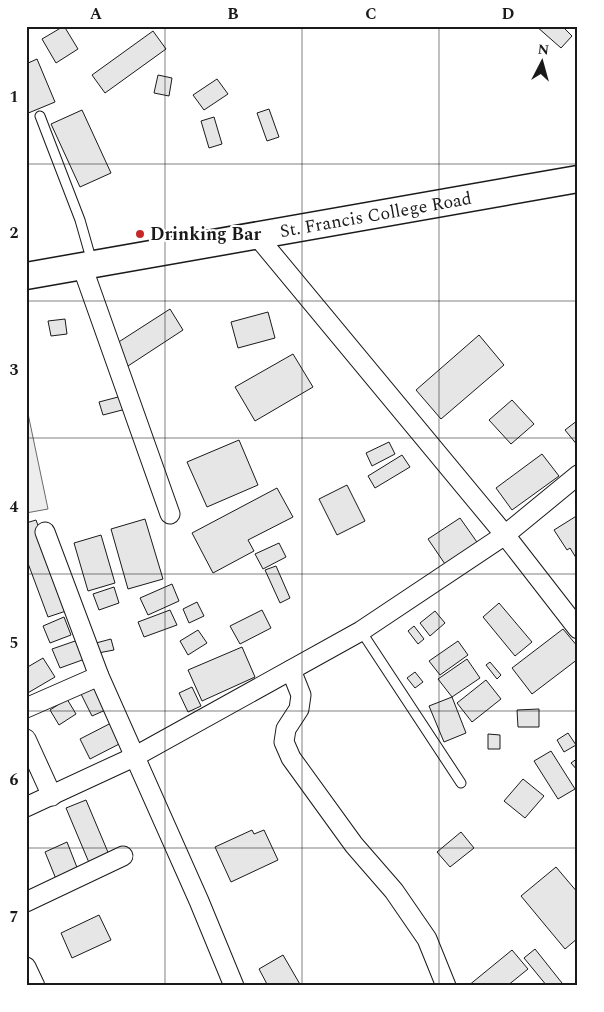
<svg xmlns="http://www.w3.org/2000/svg" width="604" height="1012" font-family="Spectral,serif">
<style>
.green{fill:#ededed;stroke:#6a6a6a}
.building{fill:#e6e6e6;stroke:#1a1a1a}
.lines{fill:none;stroke-linecap:round;stroke-linejoin:round}
.service-casing{stroke:#1a1a1a;stroke-width:11}
.minor-casing{stroke:#1a1a1a;stroke-width:21}
.secondary-casing{stroke:#1a1a1a;stroke-width:29}
.service{stroke:#fff;stroke-width:9}
.minor{stroke:#fff;stroke-width:19}
.secondary{stroke:#fff;stroke-width:26}
.grid{fill:none;stroke:#1a1a1a;stroke-width:1;stroke-opacity:0.55}
.poi-dot{fill:#c62828;stroke:#fff;stroke-width:2}
.labels{text-anchor:middle;dominant-baseline:central;stroke-width:4;stroke-linejoin:round;paint-order:stroke}
.street-label{font-size:18px;fill:#1a1a1a;stroke:#fff}
.poi-label{font-size:18px;font-weight:bold;fill:#1a1a1a;stroke:#fff;text-anchor:start}
.neatline{fill:none;stroke:#1a1a1a;stroke-width:2}
.grid-label{font-size:16px;text-anchor:middle;font-weight:bold;fill:#1a1a1a}
</style>
<rect width="100%" height="100%" fill="#fff"/>
<!-- green -->
<polygon class="green" points="26,404 48,509 26,513"/>
<!-- building -->
<g class="building">
<polygon points="64,26 78,49 56,63 42,39"/>
<polygon points="536,26 562,26 572,36 561,48"/>
<polygon points="153,31 166,49 105,93 92,75"/>
<polygon points="37,59 55,102 26,114 26,64"/>
<polygon points="158,75 172,78 169,96 154,93"/>
<polygon points="217,79 228,94 204,110 193,95"/>
<polygon points="269,109 279,137 267,141 257,113"/>
<polygon points="82,110 111,173 80,187 51,124"/>
<polygon points="214,117 222,144 209,148 201,121"/>
<polygon points="170,309 183,330 128,366 114,345"/>
<polygon points="268,312 275,338 238,348 231,322"/>
<polygon points="65,319 67,334 51,336 48,321"/>
<polygon points="479,335 504,365 441,419 416,390"/>
<polygon points="293,354 313,387 255,421 235,387"/>
<polygon points="122,396 126,409 103,415 99,402"/>
<polygon points="512,400 534,424 511,444 489,420"/>
<polygon points="578,420 578,446 565,430"/>
<polygon points="239,440 258,485 207,507 187,462"/>
<polygon points="389,442 395,454 372,466 366,453"/>
<polygon points="542,454 559,476 512,510 496,488"/>
<polygon points="402,455 410,467 375,488 368,476"/>
<polygon points="347,485 365,521 337,535 319,499"/>
<polygon points="277,488 293,517 248,540 254,551 213,573 192,533"/>
<polygon points="578,515 578,561 570,548 567,550 554,530"/>
<polygon points="460,518 479,545 447,567 428,539"/>
<polygon points="145,519 163,579 128,589 111,529"/>
<polygon points="36,520 69,610 48,617 26,558 26,523"/>
<polygon points="101,535 115,583 88,591 74,543"/>
<polygon points="279,543 286,557 263,569 255,554"/>
<polygon points="276,566 290,598 280,603 265,570"/>
<polygon points="172,584 179,601 148,615 140,598"/>
<polygon points="114,587 119,603 99,610 93,594"/>
<polygon points="197,602 204,616 189,623 183,609"/>
<polygon points="499,603 532,642 515,656 483,617"/>
<polygon points="170,610 177,625 144,637 138,622"/>
<polygon points="262,610 271,628 240,644 230,626"/>
<polygon points="435,611 445,623 430,636 420,623"/>
<polygon points="64,617 71,635 50,643 43,626"/>
<polygon points="414,626 424,639 418,644 408,631"/>
<polygon points="563,629 578,647 578,659 532,694 512,668"/>
<polygon points="198,630 207,643 188,655 180,641"/>
<polygon points="111,639 114,650 98,653 96,643"/>
<polygon points="78,640 85,659 60,668 52,649"/>
<polygon points="458,641 468,655 440,675 429,661"/>
<polygon points="242,647 255,677 202,701 188,670"/>
<polygon points="43,658 55,677 26,694 26,668"/>
<polygon points="467,659 480,678 452,697 438,679"/>
<polygon points="490,662 501,675 497,679 486,665"/>
<polygon points="415,672 423,682 415,688 407,678"/>
<polygon points="486,680 501,699 472,722 457,703"/>
<polygon points="99,683 110,708 92,716 80,692"/>
<polygon points="192,687 201,706 188,712 179,693"/>
<polygon points="452,697 466,733 444,742 429,706"/>
<polygon points="67,699 76,714 59,725 50,710"/>
<polygon points="539,709 539,727 518,727 517,710"/>
<polygon points="115,721 125,741 90,759 80,739"/>
<polygon points="568,733 576,745 564,752 557,740"/>
<polygon points="488,734 500,735 500,749 488,749"/>
<polygon points="551,751 575,789 558,799 534,761"/>
<polygon points="578,758 578,771 571,763"/>
<polygon points="523,779 544,796 525,818 504,801"/>
<polygon points="86,800 110,857 90,865 66,808"/>
<polygon points="252,830 254,834 264,830 278,860 231,882 215,847"/>
<polygon points="461,832 474,848 450,867 437,852"/>
<polygon points="67,842 78,870 56,879 45,852"/>
<polygon points="556,867 578,893 578,938 565,949 521,896"/>
<polygon points="99,915 111,940 72,958 61,933"/>
<polygon points="535,949 562,983 558,986 547,986 524,958"/>
<polygon points="512,950 528,969 507,986 468,986"/>
<polygon points="283,955 301,986 268,986 259,969"/>
</g>
<g class="lines">
<!-- service casing -->
<g class="service-casing">
<g id="service">
<polyline points="40,116 80,220 92,262"/>
<polyline points="361,631 461,783"/>
</g>
</g>
<!-- minor casing -->
<g class="minor-casing">
<g id="minor">
<polyline points="257,236 505,535 578,629"/>
<polyline points="82,266 170,514"/>
<polyline points="45,532 99,676 199,901 234,986"/>
<polyline points="291,670 301,695 299,709 286,729 284,742 291,758 354,845 394,891 427,939 446,986"/>
<polyline points="26,708 99,676"/>
<polyline points="26,739 52,796"/>
<polyline points="26,807 134,757 361,631 505,535 578,475"/>
<polyline points="26,902 123,856"/>
<polyline points="26,967 35,986"/>
</g>
</g>
<!-- secondary casing -->
<g class="secondary-casing">
<g id="secondary">
<path id="s1" d="M26 276 578 179"/>
</g>
</g>
<!-- service -->
<use href="#service" class="service"/>
<!-- minor -->
<use href="#minor" class="minor"/>
<!-- secondary -->
<use href="#secondary" class="secondary"/>
</g>
<!-- grid -->
<path class="grid" d="M165 26V986M302 26V986M439 26V986M26 164H578M26 301H578M26 438H578M26 574H578M26 711H578M26 848H578"/>
<!-- markers -->
<circle class="poi-dot" cx="140" cy="234" r="5"/>
<g class="labels">
<!-- street labels -->
<g class="street-label">
<text stroke="none"><textPath href="#s1" startOffset="355">St. Francis College Road</textPath></text>
</g>
<!-- poi labels -->
<g class="poi-label">
<text x="150" y="234">Drinking Bar</text>
</g>
</g>
<!-- border -->
<rect width="604" height="1012" fill="none" stroke="#ffffff" stroke-width="55"/>
<!-- north arrow -->
<g transform="translate(542 62) rotate(6)" stroke="#ffffff" stroke-width="4" paint-order="stroke">
<path d="M0-4L9 19L0 12L-9 19Z" fill="#1a1a1a"/>
<text y="-8" font-size="14" font-weight="bold" text-anchor="middle" fill="#1a1a1a">N</text>
</g>
<rect x="28" y="28" width="548" height="956" class="neatline"/>
<g class="grid-label">
<text x="96" y="19">A</text>
<text x="233" y="19">B</text>
<text x="371" y="19">C</text>
<text x="508" y="19">D</text>
<text x="14" y="102">1</text>
<text x="14" y="238">2</text>
<text x="14" y="375">3</text>
<text x="14" y="512">4</text>
<text x="14" y="648">5</text>
<text x="14" y="785">6</text>
<text x="14" y="922">7</text>
</g>
</svg>
